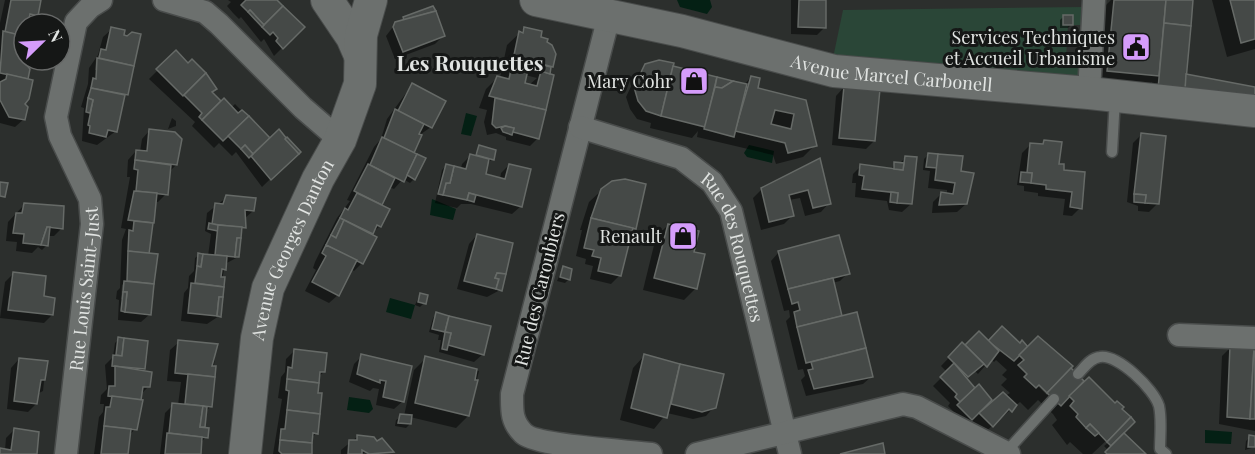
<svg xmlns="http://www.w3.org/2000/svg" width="1255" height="454" font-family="'Playfair Display',serif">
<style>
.green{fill:#2a4637}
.water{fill:#042014}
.shadow{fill:#0007;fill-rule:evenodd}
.building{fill:#454947;stroke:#666a67;stroke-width:1.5;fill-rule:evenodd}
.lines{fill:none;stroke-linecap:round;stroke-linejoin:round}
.lane-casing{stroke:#494c4b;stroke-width:13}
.street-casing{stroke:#494c4b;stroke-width:25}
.secondary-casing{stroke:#494c4b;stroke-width:34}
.lane{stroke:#6c706e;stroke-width:10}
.street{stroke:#6c706e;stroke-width:22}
.secondary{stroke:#6c706e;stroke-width:32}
.labels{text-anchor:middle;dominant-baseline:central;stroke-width:6;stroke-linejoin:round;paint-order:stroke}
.poi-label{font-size:18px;fill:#e1e4e2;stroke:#151716;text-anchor:end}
.street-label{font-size:18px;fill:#e1e4e2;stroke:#151716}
.quarter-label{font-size:21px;font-weight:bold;fill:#e1e4e2;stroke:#151716}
</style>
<rect width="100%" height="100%" fill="#2c2f2d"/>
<!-- green -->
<polygon class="green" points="1083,7 1083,25 1068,25 1066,59 1082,60 1079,83 833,58 843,10"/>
<!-- water -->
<g class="water">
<polygon points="677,0 710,0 712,7 707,14 680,7"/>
<polygon points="466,113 477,116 471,136 461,134"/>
<polygon points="749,145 774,151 772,163 747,157 744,153"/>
<polygon points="432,199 456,209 453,220 430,215"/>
<polygon points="390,298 415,305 411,319 386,312"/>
<polygon points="349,397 370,400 373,409 369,413 347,410"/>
<polygon points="1205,430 1232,432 1231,444 1205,443"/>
</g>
<!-- shadow -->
<g class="shadow">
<polygon points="5,0 40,0 37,15 29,24 24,24 24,119 15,127 0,123 0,23"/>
<polygon points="228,0 277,0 303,27 274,56 264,39 261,42 241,17 239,19 233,13 227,6 231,2"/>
<polygon points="791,0 825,0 825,27 817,35 791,34"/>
<polygon points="1111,0 1192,0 1185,75 1255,89 1151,97 1152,82 1143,91 1093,86 1101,10"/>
<polygon points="1212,0 1255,0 1255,49 1227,57"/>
<polygon points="1064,16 1072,24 1068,28 1060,28 1060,20"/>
<polygon points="396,23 444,35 435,44 395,59 386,36"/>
<path d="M112 29 128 37 139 35 116 131 97 145 82 141 84 108 81 107 88 84 89 68 98 55 103 37ZM99 55 98 70H95L96 59Z"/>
<path d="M524 29 539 39 552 66 548 73 552 76 538 138 530 146 506 140V137L496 133 487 135 484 122 487 110 479 108 486 89 498 77 500 78 507 45ZM525 75 537 78 529 85 523 84Z"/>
<polygon points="176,52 188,65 192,61 211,81 211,93 221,103 231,108 235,104 270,140 296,154 262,187 236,152 232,156 219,143 214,148 192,126 195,122 149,79"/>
<polygon points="646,66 674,67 744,85 751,77 757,89 804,101 815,145 803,157 776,164 773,155 697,137 698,131 692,138 650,128 651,123 637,119 630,109 626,97 637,74"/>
<polygon points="412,85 431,127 421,134 412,154 414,179 410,183 403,179 394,189 389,187 380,206 380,226 370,235 362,263 354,271 351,269 338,295 329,303 305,291 316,270 313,268 315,262 337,218 350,201 347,200 374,147 381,139 387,119"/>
<polygon points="844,87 874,141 866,149 832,145 836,96"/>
<polygon points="172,118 176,121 176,126 168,129"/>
<path d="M150 130 176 165 169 172 166 194 158 202H154L148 255 156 256 150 314 141 322 118 320 119 300 116 299 117 291 120 288 122 240 126 229 121 228 130 177H127L128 160 136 151 140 152 142 139ZM126 281 124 299H121L122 285Z"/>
<polygon points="1141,135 1157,204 1149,212 1138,211 1138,206 1127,202 1133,143"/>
<polygon points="1044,141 1080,208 1072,216 1063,215 1065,199 1038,196 1038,193 1024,191 1024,186 1017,185 1022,153 1031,144 1040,146"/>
<polygon points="479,147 493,159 487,163 484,176 500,180 501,173 509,165 521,206 512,214 471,204 461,204 457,208 435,203 442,170 446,166 461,169 462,164 471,155 474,156"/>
<polygon points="928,155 960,173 966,204 957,212 932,213 933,202 941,194 947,195 947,190 928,188 930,171 923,170 924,159"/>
<polygon points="905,158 911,204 902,212 889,210 887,201 855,197 856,183 852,183 853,174 861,166 891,170 895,163 899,164"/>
<polygon points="819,161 829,203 821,212 805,216 800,198 789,200 792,216 784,224 761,230 753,198 762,189"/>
<polygon points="602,190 634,228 630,233 619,276 611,284 590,279 593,266 585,264 586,259 576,256 582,230 580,230 589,202"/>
<polygon points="227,197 253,211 244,219 238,257 225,264 219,298 219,316 207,324 181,321 184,293 188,288 189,276 194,271 195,258 199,255 208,256 211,234 205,231 207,213"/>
<polygon points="45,204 62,207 62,228 54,236 48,236 46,246 42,250 38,247 32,253 16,251 17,242 6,241 8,222 24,205 42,207"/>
<polygon points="668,225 692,253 696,288 684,300 643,290 656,237"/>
<polygon points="477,235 500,290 487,297 457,289 469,244"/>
<polygon points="779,252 848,273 840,281 832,283 841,318 856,314 872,376 863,384 806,396 801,380 805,376 803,369 798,370 786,321 790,317 789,310 784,311 771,261"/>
<polygon points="563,268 569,279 565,283 557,281"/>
<polygon points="13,274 42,297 52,315 44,323 0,318 5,282"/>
<polygon points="420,294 424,303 420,307 415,305"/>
<polygon points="437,314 483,354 474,362 439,352 441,340 438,340 439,335 429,332 433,318"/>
<path d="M979 333 988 343 1020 345 1069 368 1084 383 1115 440 1144 454H1105L1109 451 1104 446 1110 441 1108 439 1092 454H1083L1070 442 1067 445 1052 425 1057 420 1053 414 1038 400 1028 410 1020 402 1016 405 983 434 970 420 963 427 950 414 953 411 948 406 950 403 933 386 947 372 941 366 962 344 965 347ZM991 359 994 362 996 360 1007 370 1002 375 1007 379 1001 385 1010 393 996 402 991 401 979 386 975 390 964 379 975 371 978 374ZM1035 379 1049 393 1047 395 1033 381Z"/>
<polygon points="119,339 147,342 143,373 148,387 141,394 135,429 129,436 127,454 94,454 99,417 103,412 104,404 100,404 101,395 107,389 105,365 113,357 115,343"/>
<polygon points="179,342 216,345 210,407 205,412 203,429 206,437 200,443 199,454 160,454 165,413 173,405 178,405 181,382 167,381 170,350"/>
<polygon points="1231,347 1255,350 1255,431 1219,424 1222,356"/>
<polygon points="295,350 324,372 318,377 316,394 317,433 311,438 310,454 273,454 282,399 278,398 281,377 285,372 286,359"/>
<polygon points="362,356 410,367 403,401 394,409 376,405 379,389 373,388 370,391 349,382 354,364"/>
<polygon points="644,356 682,366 714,407 706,416 693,419 667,413 654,429 620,420 633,368"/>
<polygon points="426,358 479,371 468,416 456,428 410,417 410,424 406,428 395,426 396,420 404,416 414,370"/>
<polygon points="19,359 46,363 43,391 37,394 36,404 28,412 7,409 11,368"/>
<polygon points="14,430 35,454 0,454 0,450 5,450 6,438"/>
<polygon points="358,436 377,443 392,452 341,454 341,450"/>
<polygon points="1250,437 1255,437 1255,447 1245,450 1246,441"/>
</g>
<!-- building -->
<g class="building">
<polygon points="11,0 41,0 38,16 30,14 28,24 24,24 24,36 5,32"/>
<polygon points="246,0 277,0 283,6 264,25 250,10 248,12 241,5"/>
<polygon points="799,0 826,0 826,28 798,27"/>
<polygon points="1114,0 1166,0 1159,76 1107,71"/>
<polygon points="1166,0 1193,0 1191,26 1164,23"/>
<polygon points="1230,0 1255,0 1255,39 1241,43"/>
<polygon points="283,6 305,27 283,49 276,41 278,38 273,32 270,35 262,27"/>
<polygon points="433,6 436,11 404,20 403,17"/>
<polygon points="250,10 264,25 262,27 248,12"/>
<polygon points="436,11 445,36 403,52 393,27 395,22"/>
<rect x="1063" y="15" width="10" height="10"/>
<polygon points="1164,23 1191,26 1185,91 1158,89"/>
<polygon points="111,27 125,30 124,35 127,36 132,32 141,34 134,66 99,58 101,49 106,50"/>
<polygon points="524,27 542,31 541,37 548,39 547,42 552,45 556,54 553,67 530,61 525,83 537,86 541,71 554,75 546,110 489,96 497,76 509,79 519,31 523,33"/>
<polygon points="3,31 24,36 24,62 30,69 28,79 0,73"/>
<polygon points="176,50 188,63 192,59 206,73 183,96 156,69"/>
<polygon points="97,58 134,66 128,95 91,88 93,78 96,79"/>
<polygon points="659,60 674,63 661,116 646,111 638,101 634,87 645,64"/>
<polygon points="542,65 551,67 550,74 541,71"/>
<polygon points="673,66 717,77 705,127 661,116"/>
<polygon points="206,73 217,89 212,92 221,101 202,120 199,117 202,113 184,95"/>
<polygon points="7,74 33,80 29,99 25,104 28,107 25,120 9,117 0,100 0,82 6,79"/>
<polygon points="1186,74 1255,87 1255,104 1185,91"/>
<path d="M751 76 760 78 758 88 806 100 817 146 788 153 785 143 735 131ZM775 110 794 114 791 129 771 124Z"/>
<polygon points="717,77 733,81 722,88 715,87"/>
<polygon points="733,81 747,84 734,137 704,129 715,87 722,88"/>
<polygon points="412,83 446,101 432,128 398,111"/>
<polygon points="844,86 880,89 875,141 839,138"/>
<polygon points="91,88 125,95 117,132 108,130 106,137 89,133 90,126 88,125 93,100 88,98"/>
<polygon points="88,98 93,100 90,113 86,112"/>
<polygon points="224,98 238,113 242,110 249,116 223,141 202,120"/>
<polygon points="495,98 546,110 539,139 513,132 514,128 505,126 496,128 492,124"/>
<polygon points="395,109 424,124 419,134 422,135 414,153 384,138"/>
<polygon points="249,116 270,138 253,154 245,145 241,149 228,136"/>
<polygon points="505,126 514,128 512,135 503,132 501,128"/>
<polygon points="149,129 175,132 182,139 177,165 135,160 136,150 147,151"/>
<polygon points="279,129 299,154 271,180 251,156"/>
<polygon points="1141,133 1166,136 1159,204 1145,203 1146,195 1134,194"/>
<polygon points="287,137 301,152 299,154 285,139"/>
<polygon points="382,137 417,154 404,182 370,165"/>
<polygon points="1044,140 1062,142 1059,164 1064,164 1064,170 1085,172 1082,209 1070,207 1072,192 1046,189 1046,185 1031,183 1032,173 1027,173 1030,143 1043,144"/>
<polygon points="245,145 253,154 249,158 241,149"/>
<polygon points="479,145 496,150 494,160 476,155"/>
<polygon points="928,153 938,154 937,168 926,167"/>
<polygon points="417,154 426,158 415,180 407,175"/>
<polygon points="470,154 489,159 486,174 505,179 509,164 531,169 522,207 469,193 467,200 443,195 446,183 450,183 454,166 466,169"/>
<polygon points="938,154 963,156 961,171 974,173 967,204 939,205 941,192 953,194 955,183 935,180"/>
<polygon points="905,156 917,157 912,204 897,203 898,193 862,189 864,176 859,175 860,164 903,170"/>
<polygon points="820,158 831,204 813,208 808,190 789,195 794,216 769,222 761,188"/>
<polygon points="135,160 171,165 168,195 136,191 138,170 134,169"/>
<polygon points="894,162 904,163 903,170 894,169"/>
<polygon points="368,164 395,178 382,205 354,191"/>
<polygon points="446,164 454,166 450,183 446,183 443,195 438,194"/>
<polygon points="1021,172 1032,173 1031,183 1020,182"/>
<polygon points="625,179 646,184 636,229 591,218 601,189 612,181"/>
<polygon points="0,182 8,183 5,197 0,196"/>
<polygon points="134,191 157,193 154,223 128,220"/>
<polygon points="891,192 898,193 897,203 890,202"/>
<polygon points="357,193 390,209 381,227 377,225 373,234 340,218 345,208 348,210"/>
<polygon points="469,193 476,195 474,202 467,200"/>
<polygon points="1134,194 1146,195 1145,203 1134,202"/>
<polygon points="226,195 256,198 254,211 245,210 246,228 212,224 215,203 223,204"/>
<polygon points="24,203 64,206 63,229 47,227 41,245 23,243 24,234 13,233 16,213 22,213"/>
<polygon points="340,218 344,220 336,238 331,235"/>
<polygon points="591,218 633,228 621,276 598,271 601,258 592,256 594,250 584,248"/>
<polygon points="344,220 377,237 363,264 326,245 331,235 336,238"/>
<polygon points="134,221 153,223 149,254 128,251 129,230 133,231"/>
<polygon points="209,223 218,225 218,231 208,229"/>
<polygon points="668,224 699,231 694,252 705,254 697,289 654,278"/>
<polygon points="218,225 242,227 241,238 237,238 235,257 215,255"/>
<polygon points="47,227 50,227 48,246 41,245"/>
<polygon points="477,234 513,243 506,274 497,273 495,278 499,279 496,289 464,281"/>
<polygon points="839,235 850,274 788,289 778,251"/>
<polygon points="237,238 241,238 239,257 235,257"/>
<polygon points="326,245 357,260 339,296 312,282 326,256 322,253"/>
<polygon points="128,251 158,254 154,284 127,281"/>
<polygon points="198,253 203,254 201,267 197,266"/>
<polygon points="203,254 227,256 226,270 222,269 221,277 225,277 224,287 195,283 197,266 201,267"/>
<polygon points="563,266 572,269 570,280 560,277"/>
<polygon points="13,272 46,276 44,296 55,298 53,315 8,310"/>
<polygon points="497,273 506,274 502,291 496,289 499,279 495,278"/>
<polygon points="833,278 842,316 797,327 794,312 800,310 798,302 792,304 788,289"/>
<polygon points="124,281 154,284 151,315 125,312 127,292 123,292"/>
<polygon points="191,283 224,287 223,297 219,297 217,316 188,313"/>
<polygon points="123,292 127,292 125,312 121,311"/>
<polygon points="420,293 428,295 426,304 418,302"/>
<polygon points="219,297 223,297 221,317 217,316"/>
<polygon points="436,312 449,316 445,332 432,329"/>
<polygon points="857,312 866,348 806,363 797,327"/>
<polygon points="449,316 491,326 484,355 448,345 451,333 445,332"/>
<polygon points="1002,326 1020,343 1022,340 1028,347 1014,361 988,341"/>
<polygon points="979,331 999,351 987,367 965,345"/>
<polygon points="445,332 451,333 447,350 442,349"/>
<polygon points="1038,336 1073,366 1047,393 1039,385 1036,388 1024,377 1027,374 1018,365 1024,360 1019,355"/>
<polygon points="118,337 124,338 122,356 116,355"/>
<polygon points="124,338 148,341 145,369 112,366 113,355 122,356"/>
<polygon points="178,340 218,344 212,366 216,366 215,377 175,373"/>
<polygon points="962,342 984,364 968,377 948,357"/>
<polygon points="1230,346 1254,348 1250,419 1227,417"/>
<polygon points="866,348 873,377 814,389 808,370 813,369 811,362"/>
<polygon points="1254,348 1255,348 1255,419 1250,419"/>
<polygon points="294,349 327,353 325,372 320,372 319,383 287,379 288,367 292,368"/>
<polygon points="361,354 412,366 404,402 383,397 386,381 380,380 380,383 357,374"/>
<polygon points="644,354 680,364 667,418 631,408"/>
<polygon points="425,356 477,369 475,380 478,380 469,416 415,403"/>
<polygon points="19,358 48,361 45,380 41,380 37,404 14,401"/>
<polygon points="954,363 975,388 960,402 955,397 957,394 940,377"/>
<polygon points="680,364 724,374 716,408 702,412 671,404"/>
<polygon points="115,366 152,372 150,387 143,387 141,400 108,396 109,386 115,386"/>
<polygon points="1071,368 1084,381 1061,406 1047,393"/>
<polygon points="188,374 215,377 212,407 185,404"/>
<polygon points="1089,377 1115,403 1117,401 1124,407 1122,409 1131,417 1107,442 1090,424 1086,428 1076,417 1078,414 1070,406 1074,401 1069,396"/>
<polygon points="287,379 319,383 318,393 322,393 320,414 287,410 289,391 286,390"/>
<polygon points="979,384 992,400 972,420 957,405"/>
<polygon points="1003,392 1017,405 1012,412 1009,409 993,427 979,413"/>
<polygon points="112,396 143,400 137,430 104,426 106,407 110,407"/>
<polygon points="172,403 203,406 200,427 209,428 208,438 169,433"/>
<polygon points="203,406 207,407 205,427 200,427"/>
<polygon points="287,410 320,414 318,434 313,433 312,443 280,440 281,429 285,429"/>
<polygon points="400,414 412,415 411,424 398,423"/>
<polygon points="1131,417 1135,422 1111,446 1107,442"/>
<polygon points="1090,424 1099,433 1095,436 1086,428"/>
<polygon points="104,426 131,429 128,454 101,454"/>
<polygon points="14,428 39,432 37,454 0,454 0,448 11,450"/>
<polygon points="167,433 202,437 201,454 165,454"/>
<polygon points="1124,433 1145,453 1146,454 1107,454 1105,452"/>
<polygon points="357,435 374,437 377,441 382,438 394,452 369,454 362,450 362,454 348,454 349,440 357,440"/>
<polygon points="1249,435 1255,436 1255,447 1248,447"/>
<polygon points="280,440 312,443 312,454 282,454 279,451"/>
<polygon points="883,443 885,454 840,454"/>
</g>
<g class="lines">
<!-- lane casing -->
<g class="lane-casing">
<g id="lane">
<polyline points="1112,152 1115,98"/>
<path d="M1078 374C1084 368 1090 358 1100 357 1118 354 1154 389 1159 406 1162 420 1160 435 1160 449L1166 454"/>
<polyline points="1006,452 1054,399"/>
</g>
</g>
<!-- street casing -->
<g class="street-casing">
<g id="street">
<polyline points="164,0 205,12 219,24 303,108 340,140"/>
<path d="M609 16 512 394C512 410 511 421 523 433 535 446 629 451 651 454"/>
<polyline points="1089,93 1094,0"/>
<path id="s1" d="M580 127 681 158 712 182 731 211 790 454"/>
<polyline points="1179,335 1255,338"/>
<path id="s2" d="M66 454 92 224 90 199 60 136 56 117 76 22 90 7 101 0"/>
<polyline points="697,454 903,404 917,407 1009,454"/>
</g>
</g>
<!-- secondary casing -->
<g class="secondary-casing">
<g id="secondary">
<polyline points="327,0 352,37 359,53"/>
<path id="s3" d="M536 0 682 31 834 71 1089 93 1255 111"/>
<path id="s4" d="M245 454 257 338 268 288 318 179 340 140 360 84 361 35 371 0"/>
</g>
</g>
<!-- lane -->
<use href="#lane" class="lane"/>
<!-- street -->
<use href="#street" class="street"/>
<!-- secondary -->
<use href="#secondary" class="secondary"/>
</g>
<!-- icons -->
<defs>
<g id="civic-square" transform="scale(1.5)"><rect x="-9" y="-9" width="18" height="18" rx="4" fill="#d59cfb" stroke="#151716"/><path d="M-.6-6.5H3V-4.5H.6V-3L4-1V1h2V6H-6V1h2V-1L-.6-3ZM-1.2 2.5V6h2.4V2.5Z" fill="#111"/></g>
<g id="shop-square" transform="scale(1.5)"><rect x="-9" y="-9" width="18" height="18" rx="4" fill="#d59cfb" stroke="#151716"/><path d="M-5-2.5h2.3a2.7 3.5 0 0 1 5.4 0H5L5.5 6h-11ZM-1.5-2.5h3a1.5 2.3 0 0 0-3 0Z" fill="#111"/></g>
</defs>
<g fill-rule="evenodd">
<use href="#civic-square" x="1136" y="47"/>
<use href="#shop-square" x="694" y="81"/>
<use href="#shop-square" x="683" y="236"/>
</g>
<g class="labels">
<!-- poi labels -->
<g class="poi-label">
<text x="1115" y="37">Services Techniques<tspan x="1115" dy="21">et Accueil Urbanisme</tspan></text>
<text x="673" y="81">Mary Cohr</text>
<text x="662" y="236">Renault</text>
</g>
<!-- street labels -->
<g class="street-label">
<text stroke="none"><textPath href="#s3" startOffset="364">Avenue Marcel Carbonell</textPath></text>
<text stroke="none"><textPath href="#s4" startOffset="212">Avenue Georges Danton</textPath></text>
<text stroke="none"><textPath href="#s1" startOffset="214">Rue des Rouquettes</textPath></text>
<text stroke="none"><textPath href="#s2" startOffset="166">Rue Louis Saint-Just</textPath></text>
<text transform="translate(539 289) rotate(-76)">Rue des Caroubiers</text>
</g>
<!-- quarter labels -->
<g class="quarter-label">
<text x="470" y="62">Les Rouquettes</text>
</g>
</g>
<!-- north arrow -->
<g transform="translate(42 42) rotate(66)"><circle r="28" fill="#151716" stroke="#676968" stroke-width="1.5"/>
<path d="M0-4.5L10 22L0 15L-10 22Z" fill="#d59cfb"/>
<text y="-9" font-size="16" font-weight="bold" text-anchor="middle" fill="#e1e4e2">N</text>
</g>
</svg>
